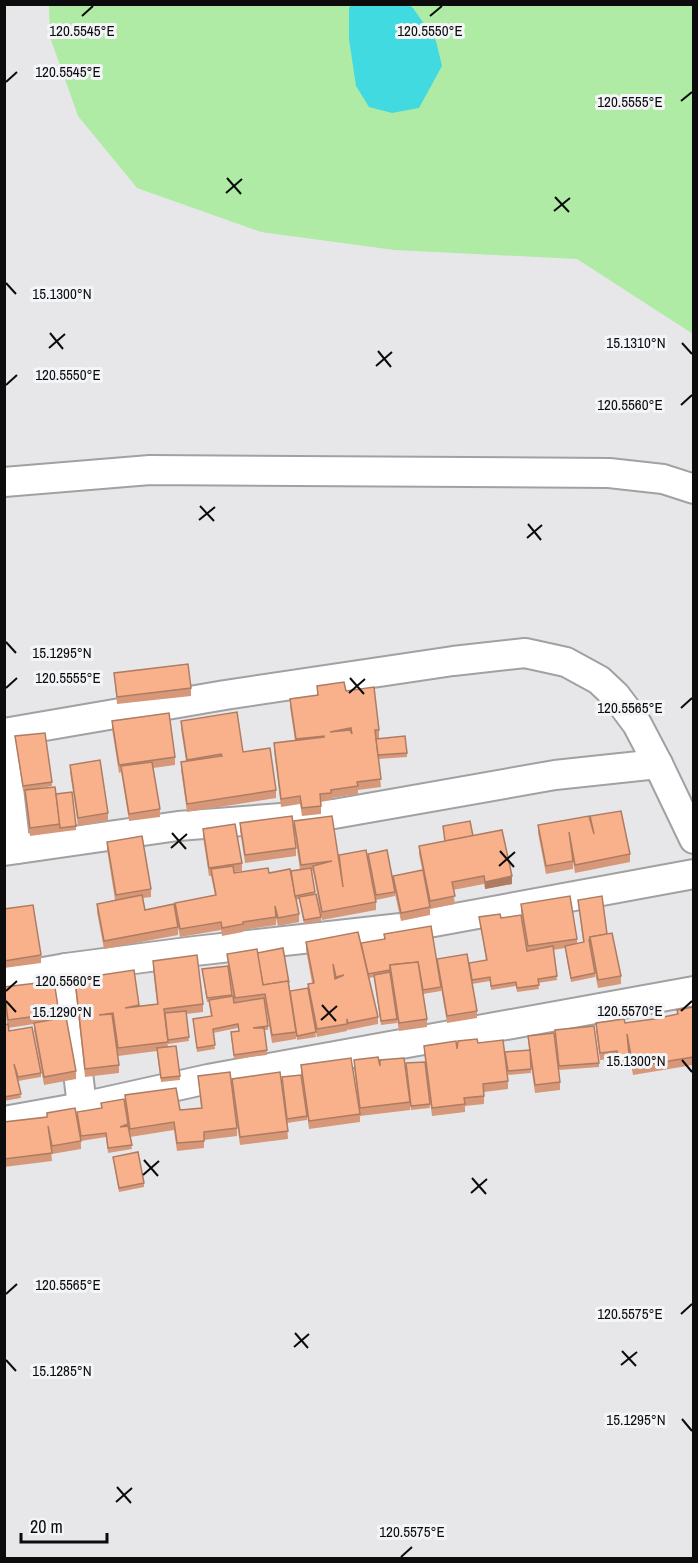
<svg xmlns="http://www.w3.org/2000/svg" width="698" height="1563" font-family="'Archivo Narrow',sans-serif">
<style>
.green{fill:#afeba4}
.water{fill:#42dae1}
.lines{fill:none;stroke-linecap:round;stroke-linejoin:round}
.street-casing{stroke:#a1a1a4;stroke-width:32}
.street{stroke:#fff;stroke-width:28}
.wall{fill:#d69878;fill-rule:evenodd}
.shaded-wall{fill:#ae7c62}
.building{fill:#f9b18c;stroke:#ae7c62;stroke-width:1.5;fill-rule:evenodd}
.ticks{fill:none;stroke:#0c0c0d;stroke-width:2}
.ticks-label{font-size:15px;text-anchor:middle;fill:#0c0c0d;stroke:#f4f5f8;stroke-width:6;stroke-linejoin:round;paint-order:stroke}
</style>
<rect width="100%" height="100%" fill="#e7e7ea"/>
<!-- green -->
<polygon class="green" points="49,5 693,5 693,334 577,259 394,250 261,232 137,188 78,116 50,37"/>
<!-- water -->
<polygon class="water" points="351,4 409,5 413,8 436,41 442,66 419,108 392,113 369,107 356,86 349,39 349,8"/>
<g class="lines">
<!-- street casing -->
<g class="street-casing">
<g id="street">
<polyline points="4,482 150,470 609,473 663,479 694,489"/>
<polyline points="4,733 225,695 453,661 525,653 566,662 599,680 616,696 637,724 658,764 694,839"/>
<polyline points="4,746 16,849"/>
<polyline points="4,851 178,826 334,814 555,775 658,764"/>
<polyline points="66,968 82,1107"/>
<polyline points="4,979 66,968 195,951 401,928 694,874"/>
<polyline points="4,1121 82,1107 208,1079 694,991"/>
</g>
</g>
<!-- street -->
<use href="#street" class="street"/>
</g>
<!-- wall -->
<g class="wall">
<polygon points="114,673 191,688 191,696 117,704"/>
<polygon points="317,686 346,691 379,730 379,738 376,738 377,750 407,753 407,757 378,759 381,787 358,790 358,794 331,798 331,800 321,802 321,814 302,816 300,804 281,807 274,751 274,743 295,741 290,707 290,699 317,695"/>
<polygon points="112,721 175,757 175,765 153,768 160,809 160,817 129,821 121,772 119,773 112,729"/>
<polygon points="181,721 243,752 276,790 276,798 187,812 181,770 181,762 186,761 181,729"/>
<polygon points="15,736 52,782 52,786 23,791"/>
<polygon points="70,765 108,813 108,821 78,826 70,772"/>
<polygon points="25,790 56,795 76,826 76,830 60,832 60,826 60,832 30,836 25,798"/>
<polygon points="590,816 630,854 630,862 575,873 573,861 573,869 546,874 538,833 538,825 590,821"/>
<polygon points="294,821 339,858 376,902 376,910 322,920 313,871 312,871 315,894 321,917 321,921 304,924 299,899 296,900 299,914 299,922 278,926 276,918 276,925 243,930 243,932 222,936 221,930 180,937 176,917 178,927 178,935 104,949 97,912 97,904 115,900 107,849 107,842 151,889 151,897 143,898 145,910 175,910 175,903 215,895 211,876 209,876 203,837 203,829 242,863 242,871 234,872 234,873 291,874 300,870 294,829"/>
<polygon points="240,823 296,848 296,856 245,863 240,831"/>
<polygon points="443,826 473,836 512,884 485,889 484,884 453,890 455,904 430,909 419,854 419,846 445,841"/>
<polygon points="368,858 393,882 393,876 430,907 430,915 401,921 395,894 395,896 376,900"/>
<polygon points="578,900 607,934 621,976 621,984 598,988 595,973 595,977 571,982 565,948 553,950 557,980 538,983 539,989 517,992 516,986 491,990 490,981 472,984 477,1011 477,1018 447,1023 441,988 441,991 423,994 427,1019 427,1027 399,1031 397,1020 397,1023 381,1025 374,977 369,978 378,1017 378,1024 348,1030 347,1029 347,1031 317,1037 314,1023 316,1037 297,1040 290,995 308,988 308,984 312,983 306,950 306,942 361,943 384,939 384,934 437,964 469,965 486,960 479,917 501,918 527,951 521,912 521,904 577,939 577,944 583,942"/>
<polygon points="4,909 41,955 41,963 4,968"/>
<path d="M257 953 289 983 296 1032V1039L272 1043 265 1002 268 1026V1030H265L267 1055 234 1059 231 1036 239 1031 238 1028 213 1033 215 1049 197 1052 193 1019 211 1016 209 1002H207L202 969 228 966 227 954ZM229 973 234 1003 232 996Z"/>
<polygon points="153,961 203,1004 203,1012 186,1014 189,1041 168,1044 165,1016 168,1047 180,1076 180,1080 161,1082 157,1051 118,1056 113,1021 119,1065 119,1073 85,1077 75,987 75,979 139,1006 157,1004 153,969"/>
<polygon points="4,987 59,1013 59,1019 76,1071 76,1079 44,1085 34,1031 34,1024 8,1028 9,1031 41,1073 41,1077 18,1081 21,1098 4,1101 4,1025 7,1024 4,1002"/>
<polygon points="693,1007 693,1065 633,1075 628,1048 629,1063 618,1064 617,1058 600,1060 596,1031 596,1023 625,1023 677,1015 677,1010"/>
<polygon points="555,1030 599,1063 599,1067 559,1070"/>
<polygon points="528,1036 560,1082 560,1090 535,1093 530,1059 531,1073 508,1075 505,1057 529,1050"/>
<polygon points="478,1043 508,1081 508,1089 484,1092 484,1104 465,1106 465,1112 432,1116 426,1069 430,1108 411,1110 410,1104 410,1110 360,1116 354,1068 354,1060 380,1066 407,1084 425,1062 424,1046 457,1049"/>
<polygon points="301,1065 360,1114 360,1122 309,1129 301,1073"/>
<polygon points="198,1076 237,1128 237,1136 204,1140 204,1148 177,1151 174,1130 130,1137 132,1149 108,1153 106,1137 81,1141 77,1116 101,1108 101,1103 125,1103 125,1095 180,1110 201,1108"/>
<polygon points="232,1079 285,1108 307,1116 307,1120 287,1123 288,1139 240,1145 232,1086"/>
<polygon points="47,1113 81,1141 81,1149 52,1154 51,1148 52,1161 4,1167 4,1122 47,1117"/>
<polygon points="113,1157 144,1183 144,1187 119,1192"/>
</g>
<!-- shaded-wall -->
<polygon class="shaded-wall" points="512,876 512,884 485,889 485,882"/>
<!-- building -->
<g class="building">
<polygon points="188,664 191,688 117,697 114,673"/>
<path d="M344 682 346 691 374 687 379 730H375L381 779 357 782 358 786 331 790V793L320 794 321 806 302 808 300 796 281 799 274 743 324 737V736L296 739 290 699 318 695 317 686ZM351 728 352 734 350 730 330 732Z"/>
<polygon points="237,712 243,752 270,748 276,790 187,804 181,762 222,756 221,754 187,760 181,721"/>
<polygon points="169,713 175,757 119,765 112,721"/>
<polygon points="45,733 52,782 23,786 15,736"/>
<polygon points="405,736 407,753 378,755 376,739"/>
<polygon points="100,760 108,813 78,818 70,765"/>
<polygon points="152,762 160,809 129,814 121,766"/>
<polygon points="55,787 60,824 30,828 25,790"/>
<polygon points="72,792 76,826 60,828 56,794"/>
<polygon points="621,811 630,854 575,865 569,832 573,861 546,866 538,825 589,816 594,834 590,816"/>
<polygon points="292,816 296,848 245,855 240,823"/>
<polygon points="332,816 343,887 339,855 366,850 376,902 322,912 313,866 332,861 301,865 294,821"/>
<polygon points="470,821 473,836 445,841 443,826"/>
<polygon points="235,824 242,863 209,868 203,829"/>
<polygon points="502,830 512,876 485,882 484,876 452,882 455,896 430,901 419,846"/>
<polygon points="142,836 151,889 116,895 107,842"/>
<polygon points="387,850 395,892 376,895 368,854"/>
<polygon points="233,866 234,873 268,868 269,873 290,869 299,914 278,918 275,906 276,917 243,922 243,924 222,928 221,922 180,929 175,903 216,895 211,869"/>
<polygon points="311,868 315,892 295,896 291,871"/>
<polygon points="423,870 430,907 401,913 393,876"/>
<polygon points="316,894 321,917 304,920 299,897"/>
<polygon points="142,895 145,910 174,904 178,927 104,941 97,904"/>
<polygon points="570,896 577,939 528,946 521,904"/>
<polygon points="602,896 607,934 590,937 590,940 589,940 595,973 571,978 565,946 584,942 578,900"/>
<polygon points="33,905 41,955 4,961 4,909"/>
<polygon points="500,914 501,918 521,915 527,951 553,946 557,976 538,979 539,985 517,988 516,982 491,986 490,977 472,980 469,963 487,960 479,917"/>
<polygon points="431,926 441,987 423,990 418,962 390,965 390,970 368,974 361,943 385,939 384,934"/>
<path d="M358 932 378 1017 348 1023 347 1019V1024L317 1029 308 984 314 983 306 942ZM333 964 336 977 344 975 335 979Z"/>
<polygon points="612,933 621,976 598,980 590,937"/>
<polygon points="283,948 289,983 288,981 263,985 257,953"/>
<polygon points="257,949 263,985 288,981 296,1032 272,1035 265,994 235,998 227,954"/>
<polygon points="467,954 477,1011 447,1016 437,959"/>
<polygon points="197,955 203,1004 164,1009 168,1042 118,1048 113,1013 99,1015 112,1014 119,1065 85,1069 75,979 134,970 139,1005 125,1008 158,1004 153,961"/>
<polygon points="418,962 427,1019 399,1023 390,965"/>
<polygon points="228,966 232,995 207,998 202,969"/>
<polygon points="390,972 397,1019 381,1021 374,975"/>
<polygon points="54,981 59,1013 8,1020 4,987"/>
<polygon points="308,988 316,1032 297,1036 290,991"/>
<polygon points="233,996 234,1003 264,998 268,1026 253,1028 264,1028 267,1050 234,1055 231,1032 239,1031 238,1024 213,1029 215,1045 197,1048 193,1019 212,1016 209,1000"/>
<polygon points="693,1007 693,1057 633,1067 627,1034 629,1055 618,1057 617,1051 600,1053 596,1023 624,1019 625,1023 654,1019 678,1014 677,1010"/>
<polygon points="186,1011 189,1037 168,1040 165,1013"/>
<polygon points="66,1017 76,1071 44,1077 34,1023"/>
<polygon points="8,1024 9,1031 32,1027 41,1073 18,1077 14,1064 21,1094 4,1097 4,1025"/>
<polygon points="594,1026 599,1063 559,1066 555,1030"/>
<polygon points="554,1033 560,1082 535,1085 528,1036"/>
<polygon points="477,1039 478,1043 503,1040 508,1081 483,1084 484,1096 464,1098 465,1104 432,1108 424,1046 456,1041 457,1049 458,1041"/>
<polygon points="176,1046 180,1076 161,1078 157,1048"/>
<polygon points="530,1050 531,1069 508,1071 505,1052"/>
<polygon points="378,1057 380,1066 380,1060 404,1058 410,1102 360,1108 354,1060"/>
<polygon points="351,1058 360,1114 309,1121 301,1065"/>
<polygon points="425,1062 430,1104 411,1106 406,1063"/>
<polygon points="230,1072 237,1128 204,1132 204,1141 177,1143 174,1122 130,1129 125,1095 176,1088 180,1110 202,1108 198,1076"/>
<polygon points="280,1072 288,1131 240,1137 232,1079"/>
<polygon points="301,1075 307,1116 287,1119 282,1077"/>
<polygon points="124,1099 128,1124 120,1127 128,1126 132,1145 108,1148 106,1133 81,1136 77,1112 102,1108 101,1103"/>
<polygon points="75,1108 81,1141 52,1146 48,1126 52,1153 4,1159 4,1122 47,1117 47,1113"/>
<polygon points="138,1152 144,1183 119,1188 113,1157"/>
</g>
<!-- ticks -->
<path class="ticks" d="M82 16 93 6M430 16 442 6M6 82 17 72M681 101 692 92M227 178 241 194M226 193 242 179M555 197 569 212M554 211 570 198M6 283 16 294M50 333 63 349M682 343 692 354M49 348 65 334M378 351 391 367M376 366 392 352M6 385 17 375M681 405 692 395M200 506 214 521M199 520 215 507M528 524 541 540M527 538 542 525M6 642 16 653M350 678 364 694M6 688 17 678M349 693 365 679M681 708 692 698M172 833 186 849M171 848 187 834M500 851 514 867M499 866 515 852M6 991 17 981M6 1001 16 1012M322 1005 336 1021M681 1011 692 1001M321 1020 337 1006M682 1060 692 1072M144 1160 158 1176M143 1175 159 1161M472 1178 486 1194M471 1193 487 1179M6 1294 17 1284M681 1314 692 1304M295 1333 308 1348M294 1347 309 1334M622 1351 636 1366M6 1360 16 1371M621 1365 637 1352M682 1419 692 1431M117 1487 131 1503M116 1502 132 1488M401 1557 412 1547"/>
<g class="ticks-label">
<text x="82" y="36">120.5545°E</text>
<text x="430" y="36">120.5550°E</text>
<text x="68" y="77">120.5545°E</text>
<text x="630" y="107">120.5555°E</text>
<text x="62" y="299">15.1300°N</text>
<text x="636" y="348">15.1310°N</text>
<text x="68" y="380">120.5550°E</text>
<text x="630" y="410">120.5560°E</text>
<text x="62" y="658">15.1295°N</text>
<text x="68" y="683">120.5555°E</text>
<text x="630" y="713">120.5565°E</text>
<text x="68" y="986">120.5560°E</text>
<text x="630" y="1016">120.5570°E</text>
<text x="62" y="1017">15.1290°N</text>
<text x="636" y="1066">15.1300°N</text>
<text x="68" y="1290">120.5565°E</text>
<text x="630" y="1319">120.5575°E</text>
<text x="62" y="1376">15.1285°N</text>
<text x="636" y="1425">15.1295°N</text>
<text x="412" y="1537">120.5575°E</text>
</g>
<!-- border -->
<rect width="698" height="1563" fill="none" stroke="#0c0c0d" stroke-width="12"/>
<!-- scale -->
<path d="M21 1533v9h86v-9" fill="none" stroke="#0c0c0d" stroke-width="3"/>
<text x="30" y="1533" font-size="18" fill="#0c0c0d" stroke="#f4f5f8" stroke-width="4.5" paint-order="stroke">20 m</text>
</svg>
